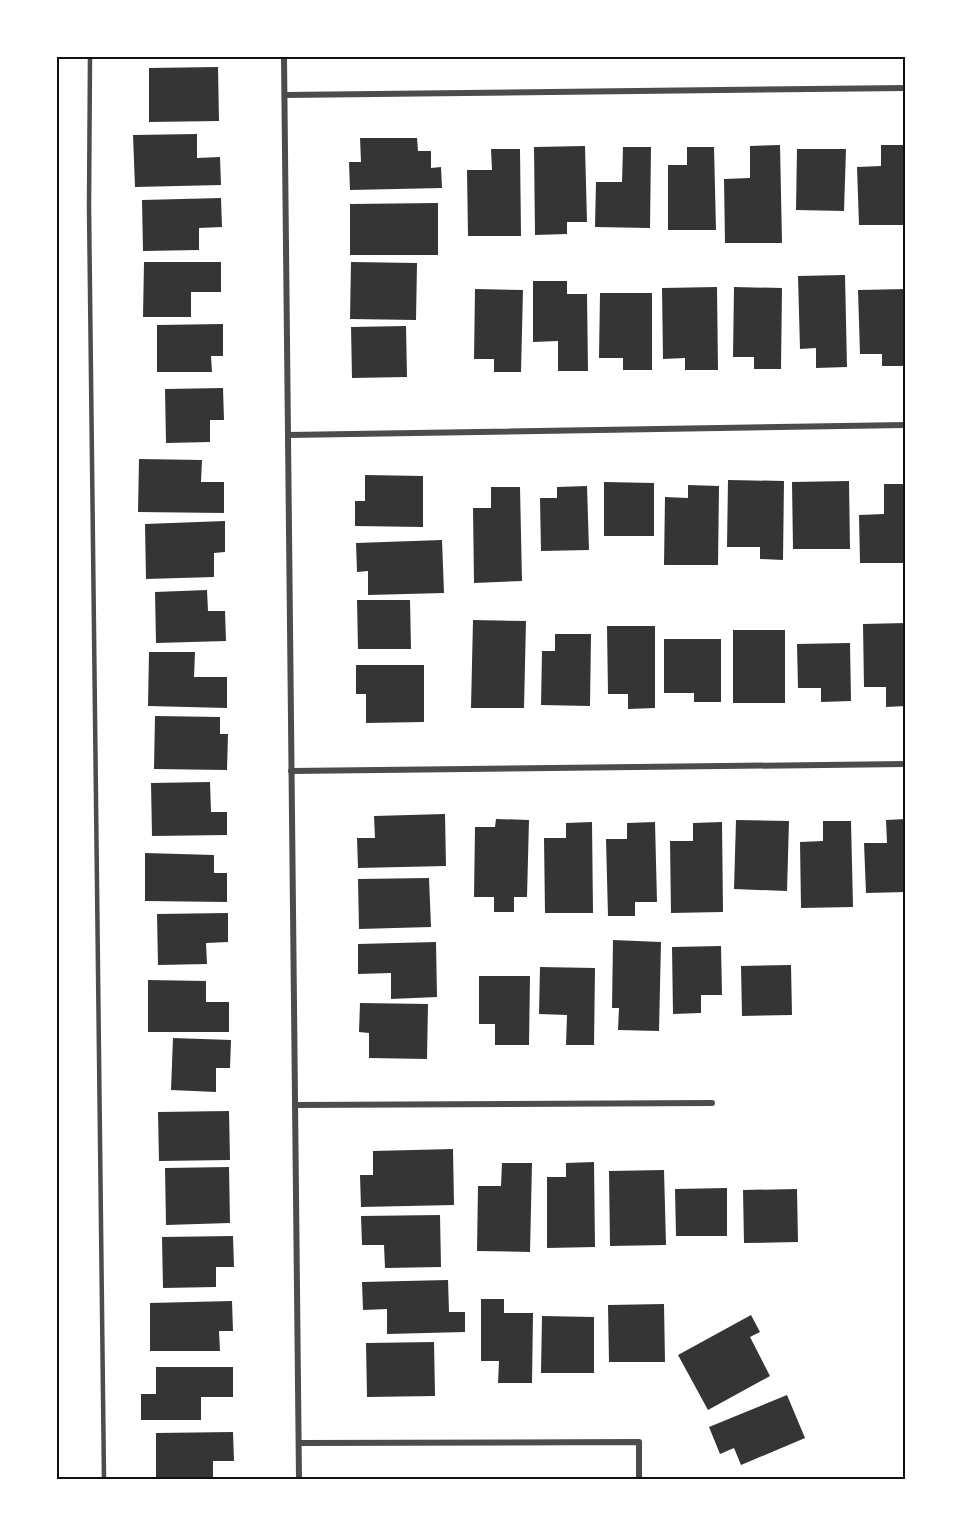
<svg xmlns="http://www.w3.org/2000/svg" width="963" height="1536" font-family="'Crimson Pro',serif">
<style>
.building{fill:#353535}
.lines{fill:none;stroke-linecap:round;stroke-linejoin:round}
.service{stroke:#4c4c4c;stroke-width:4.5}
.minor{stroke:#4c4c4c;stroke-width:6}
.neatline{fill:none;stroke:#111;stroke-width:2}
</style>
<rect width="100%" height="100%" fill="#fff"/>
<!-- building -->
<g class="building">
<polygon points="218,67 219,121 149,122 149,68"/>
<polygon points="197,134 197,158 220,157 221,185 135,187 133,135"/>
<polygon points="360,138 417,138 418,151 431,151 431,168 441,167 442,188 350,190 349,162 361,162"/>
<polygon points="780,145 782,243 725,243 724,179 750,178 750,146"/>
<polygon points="881,145 906,145 906,225 859,225 857,167 881,166"/>
<polygon points="585,146 587,222 567,222 567,234 535,235 534,147"/>
<polygon points="623,147 651,147 650,228 595,227 596,182 622,182"/>
<polygon points="687,147 714,147 716,230 668,230 668,165 687,165"/>
<polygon points="491,149 520,149 521,236 468,236 467,170 492,170"/>
<polygon points="797,149 846,149 844,211 796,210"/>
<polygon points="221,198 222,227 199,228 199,250 143,251 142,200"/>
<polygon points="438,203 438,255 350,255 350,204"/>
<polygon points="144,262 221,262 221,292 191,292 191,317 143,317"/>
<polygon points="351,262 417,263 416,320 350,319"/>
<polygon points="845,275 847,367 816,368 816,348 800,349 798,276"/>
<polygon points="533,281 567,281 567,294 587,294 588,371 558,371 558,341 533,342"/>
<polygon points="717,287 718,370 685,370 685,358 663,359 662,288"/>
<polygon points="734,287 782,288 781,369 754,369 754,357 733,357"/>
<polygon points="475,289 523,290 521,372 494,372 494,359 474,359"/>
<polygon points="906,289 906,366 882,366 882,354 860,354 858,290"/>
<polygon points="600,293 652,293 652,370 623,370 623,358 599,358"/>
<polygon points="223,324 223,356 211,356 212,372 157,372 157,325"/>
<polygon points="406,326 407,377 352,378 351,327"/>
<polygon points="223,388 224,420 210,420 210,442 166,443 165,389"/>
<polygon points="139,459 202,460 201,482 224,482 224,513 138,512"/>
<polygon points="365,475 423,476 423,527 355,526 355,501 365,501"/>
<polygon points="728,480 784,481 783,560 760,559 760,547 727,547"/>
<polygon points="849,481 850,549 793,549 792,482"/>
<polygon points="604,482 654,483 654,536 604,536"/>
<polygon points="884,484 906,484 906,563 860,563 859,515 884,514"/>
<polygon points="688,485 719,486 718,565 664,565 665,497 688,498"/>
<polygon points="587,486 589,550 541,551 540,498 557,498 557,487"/>
<polygon points="491,487 520,487 522,581 474,583 473,508 491,508"/>
<polygon points="225,521 225,552 214,553 214,577 146,579 145,524"/>
<polygon points="442,540 444,593 368,595 368,571 357,572 356,543"/>
<polygon points="207,590 208,611 225,611 226,641 156,643 155,592"/>
<polygon points="357,600 410,600 411,649 358,649"/>
<polygon points="473,620 526,621 524,708 471,708"/>
<polygon points="906,623 906,706 886,707 886,687 864,687 863,624"/>
<polygon points="607,626 655,626 655,708 628,709 628,694 608,694"/>
<rect x="733" y="630" width="52" height="73"/>
<polygon points="555,634 591,634 590,706 541,705 542,651 555,651"/>
<polygon points="664,639 721,639 721,702 694,702 694,693 664,693"/>
<polygon points="850,643 851,701 821,702 821,688 798,688 797,644"/>
<polygon points="149,652 195,652 194,677 227,677 227,708 148,706"/>
<polygon points="356,665 424,665 424,722 366,723 366,694 356,694"/>
<polygon points="155,716 220,717 220,734 228,734 227,770 154,769"/>
<polygon points="210,782 211,812 227,812 227,835 152,836 151,783"/>
<polygon points="445,814 446,866 358,868 357,838 375,838 374,816"/>
<polygon points="496,819 529,820 527,897 514,897 514,912 494,912 494,897 474,897 475,827 495,827"/>
<polygon points="906,819 906,892 866,893 864,843 887,843 886,820"/>
<polygon points="736,820 789,821 787,891 734,889"/>
<polygon points="823,821 851,821 853,907 801,908 800,842 823,841"/>
<polygon points="592,822 593,913 545,913 544,838 566,838 566,823"/>
<polygon points="655,822 657,902 635,902 635,916 608,916 606,839 627,839 627,823"/>
<polygon points="722,822 723,912 671,913 670,841 693,841 693,823"/>
<polygon points="145,853 214,855 214,873 227,873 227,902 145,901"/>
<polygon points="429,878 431,927 359,929 358,879"/>
<polygon points="228,913 228,942 206,943 207,964 158,965 157,914"/>
<polygon points="613,940 661,942 659,1031 618,1030 619,1008 612,1008"/>
<polygon points="436,942 437,997 391,999 391,973 358,974 358,944"/>
<polygon points="721,946 722,995 701,995 701,1013 673,1014 672,947"/>
<polygon points="791,965 792,1015 742,1016 741,966"/>
<polygon points="540,967 595,968 594,1045 566,1045 567,1015 539,1014"/>
<polygon points="479,976 530,976 529,1045 495,1045 495,1024 479,1024"/>
<polygon points="148,980 206,981 206,1002 229,1002 229,1032 148,1032"/>
<polygon points="360,1003 428,1004 427,1059 369,1058 369,1033 359,1032"/>
<polygon points="173,1038 231,1040 230,1068 216,1068 216,1092 171,1090"/>
<polygon points="229,1111 230,1160 159,1161 158,1112"/>
<polygon points="453,1149 454,1205 361,1207 360,1175 373,1175 373,1151"/>
<polygon points="594,1162 595,1247 547,1248 547,1177 566,1177 566,1163"/>
<polygon points="502,1163 532,1163 530,1252 477,1251 478,1186 501,1186"/>
<polygon points="229,1167 230,1223 166,1225 165,1168"/>
<polygon points="664,1170 666,1245 610,1246 609,1171"/>
<polygon points="727,1188 727,1236 676,1236 675,1189"/>
<polygon points="797,1189 798,1242 744,1243 743,1190"/>
<polygon points="440,1215 441,1267 385,1268 384,1245 362,1245 361,1216"/>
<polygon points="233,1236 234,1267 216,1267 216,1287 163,1288 162,1237"/>
<polygon points="448,1280 449,1312 465,1312 465,1332 387,1334 387,1309 363,1310 362,1282"/>
<polygon points="481,1299 504,1299 504,1313 533,1313 532,1383 498,1383 499,1361 481,1361"/>
<polygon points="232,1301 233,1331 219,1331 220,1351 150,1351 150,1303"/>
<polygon points="664,1304 665,1362 609,1362 608,1305"/>
<polygon points="751,1315 760,1332 750,1337 770,1376 708,1410 678,1355"/>
<polygon points="542,1316 594,1317 594,1373 541,1373"/>
<polygon points="434,1342 435,1396 367,1397 366,1343"/>
<polygon points="156,1367 233,1367 233,1397 201,1397 201,1420 141,1420 141,1394 156,1394"/>
<polygon points="787,1395 805,1438 741,1465 734,1448 720,1454 709,1427"/>
<polygon points="233,1432 234,1461 213,1461 213,1479 156,1479 156,1433"/>
</g>
<g class="lines">
<!-- service -->
<polyline class="service" points="90,57 89,206 104,1479"/>
<!-- minor -->
<g class="minor">
<polyline points="284,57 299,1479"/>
<polyline points="285,95 906,88"/>
<polyline points="288,435 906,425"/>
<polyline points="291,771 906,764"/>
<polyline points="295,1105 712,1103"/>
<polyline points="299,1443 639,1442 639,1479"/>
</g>
</g>
<!-- border -->
<rect width="963" height="1536" fill="none" stroke="#ffffff" stroke-width="117"/>
<rect x="58" y="58" width="846" height="1420" class="neatline"/>
</svg>
